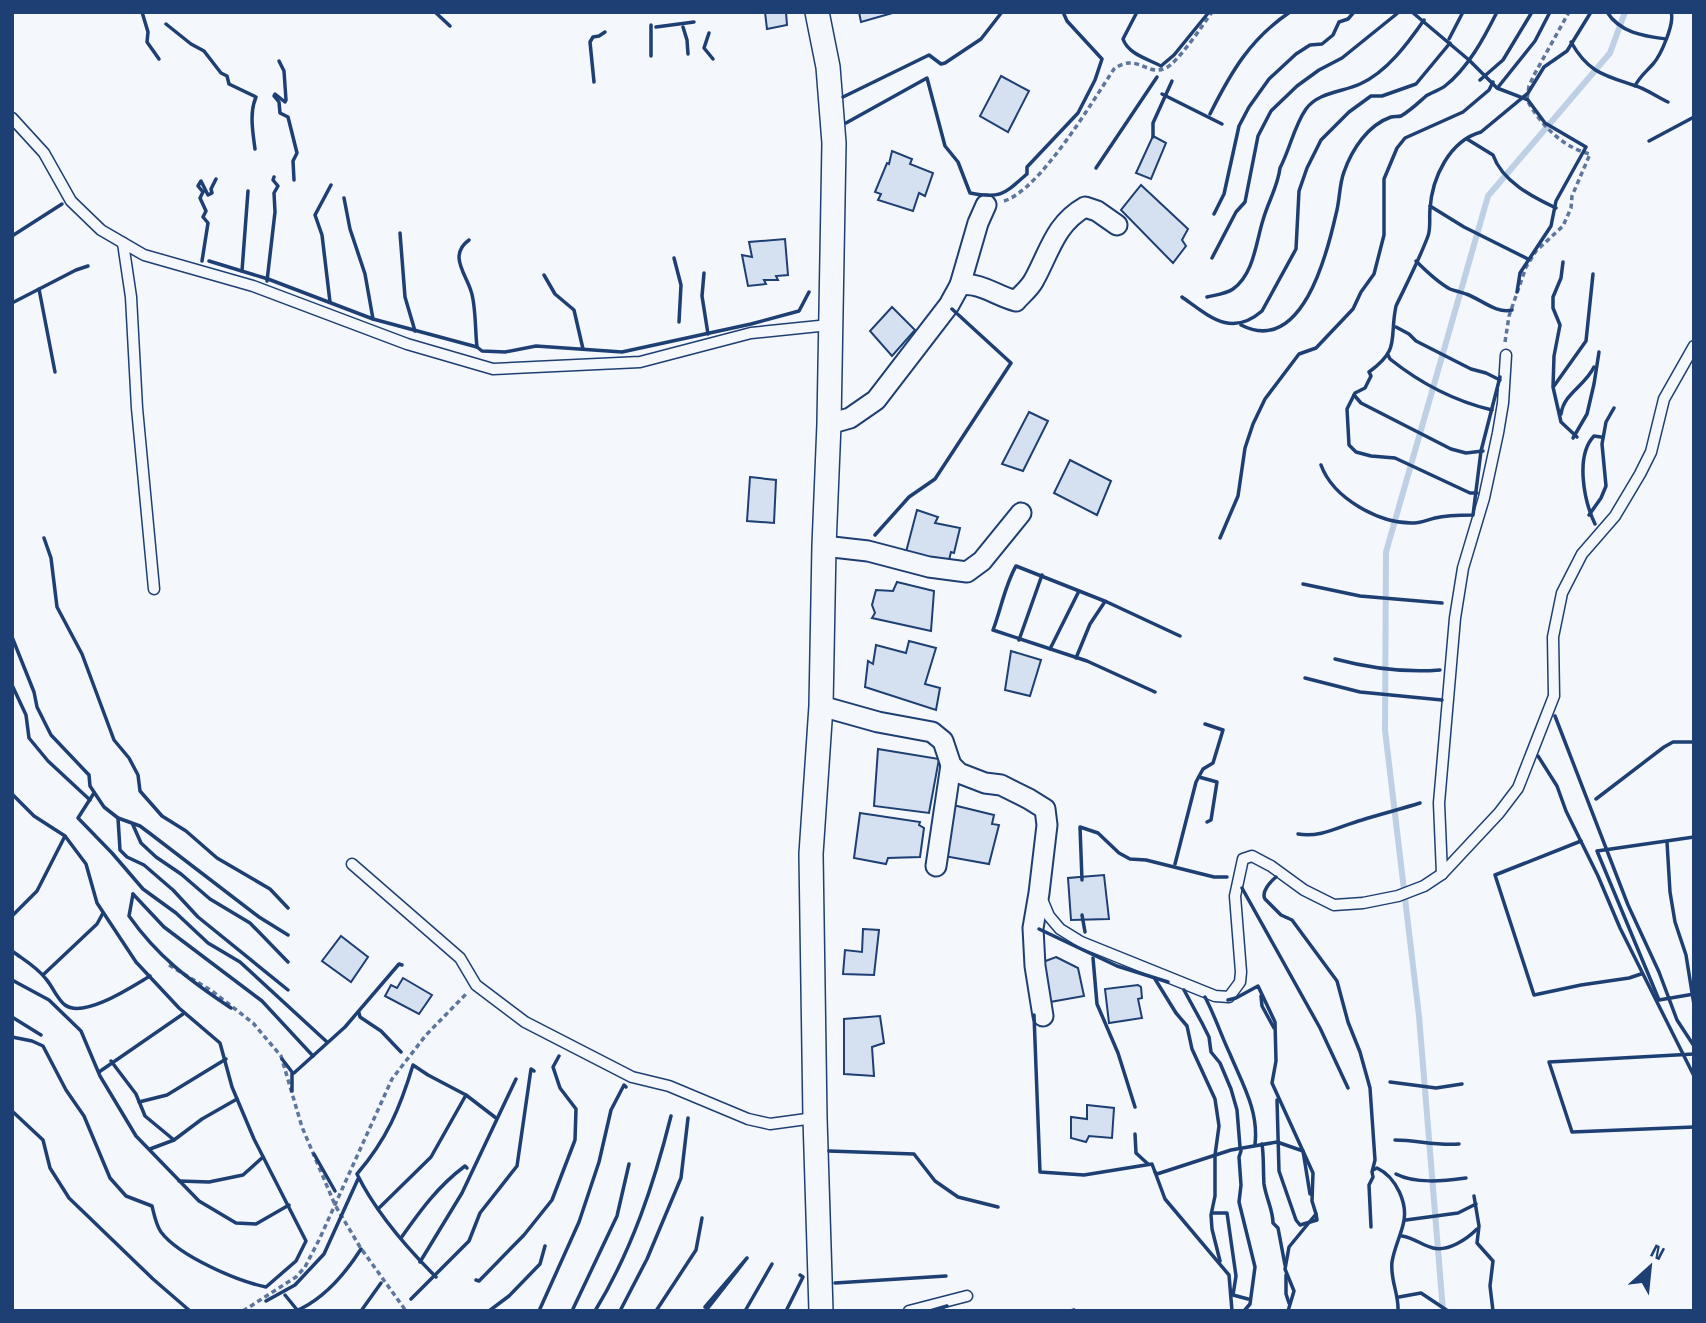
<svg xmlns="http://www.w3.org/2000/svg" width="1706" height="1323" font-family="'Titillium Web',sans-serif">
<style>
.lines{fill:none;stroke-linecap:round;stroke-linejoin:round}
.stream{stroke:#bed0e5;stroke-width:6}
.building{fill:#d5e0f0;stroke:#1d3f73;stroke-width:2}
.service-casing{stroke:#1d3f73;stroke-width:13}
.minor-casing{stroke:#1d3f73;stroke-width:23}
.tertiary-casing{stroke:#1d3f73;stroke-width:26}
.path{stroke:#5e769c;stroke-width:3.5;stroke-dasharray:5 3.5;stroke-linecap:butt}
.service{stroke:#f4f7fb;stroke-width:10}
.minor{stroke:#f4f7fb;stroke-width:19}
.tertiary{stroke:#f4f7fb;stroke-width:23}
.wall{stroke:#1d3f73;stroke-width:3.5}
</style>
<rect width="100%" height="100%" fill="#f4f7fb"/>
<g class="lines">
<!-- stream -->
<polyline class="stream" points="1443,1311 1419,1016 1385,730 1386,552 1488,196 1610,53 1625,12"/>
</g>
<!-- building -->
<g class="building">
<polygon points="765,12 786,12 787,25 767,29"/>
<polygon points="859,12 896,12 861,22"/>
<polygon points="1001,76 1029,91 1008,132 980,116"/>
<polygon points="1153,136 1166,143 1151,179 1136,173"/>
<polygon points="892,151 912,159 910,164 933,173 925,196 919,193 913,211 878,200 881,194 875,192 887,163 889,164"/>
<polygon points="1141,185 1188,229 1182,240 1186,246 1173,263 1121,210"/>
<polygon points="785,239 788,275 776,276 778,280 764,280 766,284 748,286 742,255 752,257 749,242"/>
<polygon points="892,307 915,330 892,356 870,331"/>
<polygon points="1029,412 1048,421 1023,471 1002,464"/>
<polygon points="1070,460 1111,481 1097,515 1054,493"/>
<polygon points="750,477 776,480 774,523 747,521"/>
<polygon points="917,510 938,517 935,523 960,528 954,553 951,552 948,564 906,552"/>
<polygon points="897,582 934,591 931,631 872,618 875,613 872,605 876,590 893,591"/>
<polygon points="909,641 936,648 925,684 940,688 936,710 865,687 868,661 873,664 876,645 906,653"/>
<polygon points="1011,651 1041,660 1030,696 1005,690"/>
<polygon points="878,749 939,759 929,813 874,806"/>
<polygon points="953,805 994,815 992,824 999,825 989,864 944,856"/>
<polygon points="860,813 920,822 919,825 924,828 920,857 888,858 886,864 854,858"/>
<polygon points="1104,875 1109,919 1071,920 1068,878"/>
<polygon points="863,929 879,930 874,975 843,974 845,950 862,952"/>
<polygon points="341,936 368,957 351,982 322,961"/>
<polygon points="1056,957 1078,968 1084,996 1050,1002 1043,962"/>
<polygon points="403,978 432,995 419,1014 385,996 391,985 397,988"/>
<polygon points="1138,985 1141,987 1142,998 1138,999 1142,1018 1109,1023 1105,989"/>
<polygon points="880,1016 884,1043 872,1047 874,1076 844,1074 844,1019"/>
<polygon points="1087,1105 1114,1108 1112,1138 1089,1136 1086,1142 1071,1138 1071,1117 1087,1119"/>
</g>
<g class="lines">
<!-- service casing -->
<g class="service-casing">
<g id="service">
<polyline points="12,118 44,153 71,201 101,230 144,255 253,286 407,344 493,369 640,362 751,333 829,325"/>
<polyline points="123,243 131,297 137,408 154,589"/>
<polyline points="352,864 460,958 476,985 525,1022 632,1077 669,1086 748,1119 770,1124 814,1118"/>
<polyline points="1442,874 1439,803 1455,618 1463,568 1484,498 1498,433 1503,403 1506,355"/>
<polyline points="1041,897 1049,916 1060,929 1081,942 1215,996 1229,997 1240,982 1241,972 1235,896 1243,859 1252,856 1271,866 1304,890 1334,905 1363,903 1398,896 1424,886 1442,874 1499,813 1518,788 1554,696 1553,637 1562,593 1582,554 1615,516 1640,474 1651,452 1664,399 1694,346"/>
<polyline points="909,1311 967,1296"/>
</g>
</g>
<!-- minor casing -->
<g class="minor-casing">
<g id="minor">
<path d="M960 285C981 282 996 296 1016 301 1022 294 1030 288 1034 280 1050 251 1055 224 1085 207L1097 211 1117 225"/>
<polyline points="829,424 850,418 876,400 949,305 960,285 978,223 986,205"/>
<polyline points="824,546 868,551 929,567 967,572 982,561 1021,513"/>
<polyline points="821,706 878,722 932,732 943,741 951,765 959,773 985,783 1001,785 1029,799 1045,809 1047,825 1039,893 1033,928 1035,966 1043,1016"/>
<polyline points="936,866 951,765"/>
</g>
</g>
<!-- tertiary casing -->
<g class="tertiary-casing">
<polyline id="tertiary" points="817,12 828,67 834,143 829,424 824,546 821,706 811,854 815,1118 821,1311"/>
</g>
<!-- path -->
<g class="path">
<path d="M1004 201C1040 190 1092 102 1114 69 1137 52 1146 77 1166 68 1178 62 1203 25 1212 12"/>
<path d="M1505 342 1509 316 1526 267 1536 251 1563 226 1571 208 1572 196 1590 154C1562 147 1541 125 1527 100L1529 86 1534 75 1569 12"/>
<polyline points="169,965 212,991 253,1023 281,1056 302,1127 335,1205 360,1247 406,1311"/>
<polyline points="243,1311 296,1277 305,1267 319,1240 392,1079 426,1035 466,994"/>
</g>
<!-- service -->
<use href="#service" class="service"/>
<!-- minor -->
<use href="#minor" class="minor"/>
<!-- tertiary -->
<use href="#tertiary" class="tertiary"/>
<!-- wall -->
<g class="wall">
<polyline points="142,12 148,32 147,42 159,59"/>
<polyline points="435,12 450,26"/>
<path d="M1137 12 1123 39C1128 54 1148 59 1161 66L1174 55 1209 12"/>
<polyline points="1412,12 1469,60 1497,88 1528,100 1545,123 1586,147 1556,201 1551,226 1520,273 1517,292"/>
<path d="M1607 12C1620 33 1644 36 1666 39"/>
<path d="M166 24 191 44 204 51 221 73 227 76 229 84 256 97C249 113 253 133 255 149"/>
<polyline points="651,25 651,56"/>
<polyline points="656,27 694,22"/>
<polyline points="683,27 687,40 688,54"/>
<polyline points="709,33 704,48 713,59"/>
<polyline points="1449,39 1463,12"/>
<path d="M1571 42C1588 72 1603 75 1633 85 1645 88 1657 97 1668 102"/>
<polyline points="279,61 284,71 286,100 285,102 275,94 274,96 279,102 280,113 288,117 297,153 293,161 294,180"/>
<polyline points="1480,80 1503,60 1532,12"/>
<polyline points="594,82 590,42 593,37 599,36 605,32"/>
<polyline points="1499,86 1535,41 1550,12"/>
<path d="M1635 86C1640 76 1646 72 1653 64 1661 55 1675 23 1671 12"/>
<polyline points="1162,94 1222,124"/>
<polyline points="843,97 929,55 941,64 945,63 981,39 1002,12"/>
<path d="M1210 114C1231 72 1250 39 1290 12"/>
<path d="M846 123 927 78 945 146 958 162 970 193C1001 199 1004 194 1027 174V167L1078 113 1095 80 1102 59 1067 21 1063 12"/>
<polyline points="1153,137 1153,123 1172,81"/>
<path d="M1467 139 1493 155C1502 181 1532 197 1556 208"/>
<polyline points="1649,141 1694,117"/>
<polyline points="1096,168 1157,77"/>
<polyline points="344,198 350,229 365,274 373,319"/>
<polyline points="1430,206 1464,227 1528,259"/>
<polyline points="1214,214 1224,194 1239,126 1249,107 1269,79 1296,54 1310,45 1322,44 1333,35 1339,22 1348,19 1354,12"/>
<polyline points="400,233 405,297 415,331"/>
<polyline points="12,236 62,204"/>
<path d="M469 240C448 255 466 274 471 291 476 305 475 331 477 347"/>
<polyline points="674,258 681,285 679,322"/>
<polyline points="1212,258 1236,212 1245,202 1258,136 1271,111 1297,86 1319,70 1342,58 1399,12"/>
<polyline points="202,261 208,223 203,217 206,211 200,198 203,192 198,186 201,181 208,195 212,193 211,189 216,179"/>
<polyline points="209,261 268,279 373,319 477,347 482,351 505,352 536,346 622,352 751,324 799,311 809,292"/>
<path d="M1416 261C1426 271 1437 282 1450 289 1455 291 1461 292 1466 294 1481 299 1496 314 1512 310"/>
<polyline points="1563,262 1561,278 1553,297 1553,308 1560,325 1554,356 1553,387 1561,422 1577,437"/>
<polyline points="242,271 248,191"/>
<polyline points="704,273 702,296 708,334"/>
<polyline points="544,275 555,294 574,310 583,349"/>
<polyline points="267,281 275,212 274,193 278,186 273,180 274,177"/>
<polyline points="39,289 55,372"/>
<path d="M1182 297C1209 316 1231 338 1262 311L1296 249 1299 191 1307 168 1321 140 1349 112 1371 96H1382L1416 84 1450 43"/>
<path d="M1207 297C1215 295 1226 294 1233 289 1254 274 1256 242 1263 220 1268 202 1278 186 1280 168 1290 149 1294 126 1306 109 1318 92 1343 92 1360 84 1387 72 1408 43 1424 20"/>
<polyline points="330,302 322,235 315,215 331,185"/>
<polyline points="12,303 76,270 88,266"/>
<path d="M1241 325C1302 356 1327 254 1336 214 1340 200 1339 185 1344 172 1352 149 1368 125 1391 117 1394 116 1398 117 1401 116 1411 110 1418 103 1426 96 1432 92 1440 90 1445 86 1468 68 1484 38 1497 12"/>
<polyline points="1396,327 1409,334 1416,341 1471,369 1486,373 1500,380"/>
<path d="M1388 355 1390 359C1420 383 1454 401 1492 410"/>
<polyline points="1554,386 1586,341 1593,274"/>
<polyline points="1354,395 1361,403 1451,449 1466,453 1483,451"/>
<path d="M1561 414C1564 393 1585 386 1594 367"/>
<polyline points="1573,438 1587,414 1594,384 1599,352"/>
<path d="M1321 465C1333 498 1379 524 1414 523 1421 523 1427 520 1435 518 1447 515 1460 515 1473 515L1481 451 1500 377"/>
<path d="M1477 493H1470L1395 458 1371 456 1356 452 1349 445 1347 409 1355 393 1365 388 1371 376 1369 372C1401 349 1389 339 1396 306 1407 283 1419 260 1428 236 1431 228 1429 218 1430 209 1432 178 1449 141 1481 132L1528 93 1544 67 1567 51 1591 12"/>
<polyline points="1589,515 1601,498 1606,486 1602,444 1606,422 1614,408"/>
<path d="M1595 524C1584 501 1575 456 1594 436L1601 437"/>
<polyline points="875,535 909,497 935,479 1011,363 952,309"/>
<polyline points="44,538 51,558 57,607 82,654 114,740 129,758 138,775 140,791 162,816 186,831 217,858 270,889 288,908"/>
<polyline points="1220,538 1238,496 1245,448 1253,424 1265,399 1299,354 1316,348 1353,309 1361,292 1374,274 1384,235 1384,179 1397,148 1405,138 1463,112 1489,90 1493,82"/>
<polyline points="1303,584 1360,596 1442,603"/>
<polyline points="12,637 34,692 37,707 51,735 89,775 90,786 104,807 118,818 140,826 152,835 259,917 288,935"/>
<polyline points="1019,640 1042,575"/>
<polyline points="1050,649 1079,591"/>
<polyline points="1076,658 1090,624 1104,603"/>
<path d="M1335 659C1369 668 1404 673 1440 670"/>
<polyline points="1305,678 1360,692 1442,700"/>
<polyline points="12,685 26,715 29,738 48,761 90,800"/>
<path d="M1155 692 1087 661 993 630C1001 609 1005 585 1016 566L1107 602 1180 636"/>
<polyline points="1555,716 1628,905 1659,972 1677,1020 1694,1046"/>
<polyline points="1538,756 1557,786 1566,811 1598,876 1620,928 1694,1076"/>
<polyline points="1199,777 1217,782 1211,820 1207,822"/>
<polyline points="94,793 78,818 112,853 143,889 176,913 208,943 240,962 327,1042"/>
<path d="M12 794 34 816 65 836 86 864 97 903 136 962 179 1008 220 1043 232 1087 254 1139 306 1241 296 1261 266 1287C237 1281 179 1256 161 1232 156 1225 154 1214 152 1206L126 1196 110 1178 84 1116 66 1090 43 1046 32 1041 12 1037"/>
<polyline points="1596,799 1664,747 1673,742 1694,742"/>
<polyline points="118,818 120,850 127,857 144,865 173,890 198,917 288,990"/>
<polyline points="133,825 141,843 156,857 181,874 210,899 250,923 288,962"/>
<path d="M1298 834C1321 838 1340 826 1362 820 1381 814 1401 809 1420 803"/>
<polyline points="1694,837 1597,851 1659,1000 1694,994"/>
<polyline points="1581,841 1495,875 1534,995 1581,985 1629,978 1641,974"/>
<polyline points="1667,842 1670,892 1675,922 1686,955 1694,1005"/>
<polyline points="1175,864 1196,782 1203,769 1213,763 1223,730 1205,724"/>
<path d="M1276 877C1270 882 1261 892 1265 899L1281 915 1292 920 1337 981 1348 1022 1360 1052 1370 1088 1375 1160 1372 1172 1373 1177 1369 1185 1371 1227"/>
<polyline points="1082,880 1080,827 1098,833 1119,853 1130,859 1146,860 1214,877 1227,877"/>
<polyline points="1242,888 1320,1028 1348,1088"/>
<path d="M133 894 129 916C158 957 189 980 231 1008"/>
<polyline points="133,894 164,927 262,1001 313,1056"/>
<polyline points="1082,915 1085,932"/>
<polyline points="12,916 37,891 65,836"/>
<polyline points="1039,929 1117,966 1168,982"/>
<path d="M12 951C24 960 37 967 46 979 53 987 57 999 65 1005 84 1019 133 986 150 976"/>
<polyline points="1093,958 1097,1004 1118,1053 1135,1107"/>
<polyline points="44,974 97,924 103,913"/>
<polyline points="1155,979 1176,1013 1187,1026 1192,1049 1215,1099 1219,1126 1215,1155 1215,1196 1211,1215 1212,1229 1220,1261"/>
<polyline points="12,980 49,1000 81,1031 100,1076 136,1136 199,1201 236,1223 256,1224 289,1205"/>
<polyline points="1184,990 1202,1023 1209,1037 1211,1052 1220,1063 1231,1089 1237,1110 1240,1147"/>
<polyline points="1261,996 1262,1006 1274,1028"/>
<path d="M1205 997C1215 1016 1221 1035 1230 1054 1242 1083 1259 1111 1255 1144"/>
<polyline points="1228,1000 1236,998 1258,986 1275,1022 1276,1061 1272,1083 1313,1173 1312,1201 1316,1214 1289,1247 1285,1269 1294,1291 1288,1311"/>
<polyline points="359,1013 360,1017 381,1031 401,1052"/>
<polyline points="1034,1015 1040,1172 1084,1175 1152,1164 1165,1199 1229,1275 1232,1311"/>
<polyline points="12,1017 41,1035"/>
<polyline points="1694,1054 1549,1062 1572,1132 1694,1127"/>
<polyline points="282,1059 292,1072 292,1091"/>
<polyline points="111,1061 136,1094 145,1116 174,1140"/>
<polyline points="99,1072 183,1014"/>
<polyline points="294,1073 345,1027 399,964 402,965"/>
<polyline points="1390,1082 1436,1088 1462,1084"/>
<polyline points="1277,1100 1279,1171 1296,1220 1300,1225 1317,1220 1316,1214"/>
<polyline points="139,1102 167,1095 226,1059"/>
<polyline points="12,1111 43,1140 50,1168 69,1198 153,1279 190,1311"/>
<polyline points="1135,1134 1136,1153 1148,1164"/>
<path d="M1395 1140C1417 1140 1436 1146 1459 1144"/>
<path d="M1262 1144C1264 1157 1263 1171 1264 1184 1266 1198 1273 1210 1273 1223L1278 1228 1285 1265"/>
<polyline points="150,1149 174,1140 202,1119 237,1099"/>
<polyline points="829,1151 914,1154 935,1181 958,1197 998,1207"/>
<polyline points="1241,1151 1239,1157 1241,1185 1239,1202 1255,1267 1250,1304 1244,1311"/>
<polyline points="314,1154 335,1191"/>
<path d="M1373 1170 1377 1168C1396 1177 1409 1204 1403 1225 1400 1237 1394 1249 1392 1262 1390 1280 1399 1294 1398 1311"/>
<polyline points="1155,1172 1157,1174 1231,1150 1277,1142 1303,1151 1310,1194"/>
<path d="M1396 1174C1415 1184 1444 1181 1466 1178"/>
<polyline points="179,1181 209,1182 243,1175 263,1157"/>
<polyline points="1474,1196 1479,1226 1477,1243 1493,1261 1490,1286 1493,1311"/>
<polyline points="378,1209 431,1157 466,1095"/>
<polyline points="1213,1213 1227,1213 1236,1276 1233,1295 1248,1299"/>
<polyline points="1406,1220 1458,1213 1476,1204"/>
<path d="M1402 1236C1414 1238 1422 1245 1433 1248 1448 1252 1467 1239 1477 1229"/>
<path d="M401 1238C420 1211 438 1186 465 1166L467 1168"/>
<polyline points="747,1258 708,1308 705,1307 747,1258"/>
<polyline points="420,1262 462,1193 516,1079"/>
<polyline points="1286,1275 1286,1294 1289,1303"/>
<path d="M436 1277C406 1247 376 1213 357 1174 387 1139 400 1108 413 1065L428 1075 466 1095 496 1118"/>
<polyline points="476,1280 479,1281 524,1235 552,1200 575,1140 576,1109 560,1088 553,1067 559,1056"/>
<polyline points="835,1283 946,1276"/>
<polyline points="285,1295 298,1311"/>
<polyline points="1399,1297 1421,1293 1448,1311"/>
<polyline points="411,1299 469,1241 480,1213 517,1166 531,1069 534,1071"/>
<polyline points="266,1301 295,1285 324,1254 358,1179"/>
<path d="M296 1311C324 1299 345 1274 361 1249"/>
<polyline points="361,1311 381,1283"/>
<polyline points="489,1311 509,1296 540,1264 545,1246"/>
<polyline points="539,1311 579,1222 599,1162 611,1110 624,1085 626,1087"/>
<polyline points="572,1311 617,1216 629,1164"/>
<path d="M595 1311C632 1250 654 1184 671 1116"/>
<polyline points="620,1311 647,1259 681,1178 688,1118"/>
<polyline points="656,1311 696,1250 702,1218"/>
<polyline points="745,1311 772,1264"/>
<polyline points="786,1311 803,1277 800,1275"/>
<polyline points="930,1311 947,1306"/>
<polyline points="1071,1311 1074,1310"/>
</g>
</g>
<!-- border -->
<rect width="1706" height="1323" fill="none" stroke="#1d3f73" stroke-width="28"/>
<!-- north arrow -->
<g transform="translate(1650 1267) rotate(27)" stroke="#f4f7fb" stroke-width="5" paint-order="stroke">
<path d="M0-5L12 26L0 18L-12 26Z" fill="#1d3f73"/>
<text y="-10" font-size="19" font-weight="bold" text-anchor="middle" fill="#1d3f73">N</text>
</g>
</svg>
